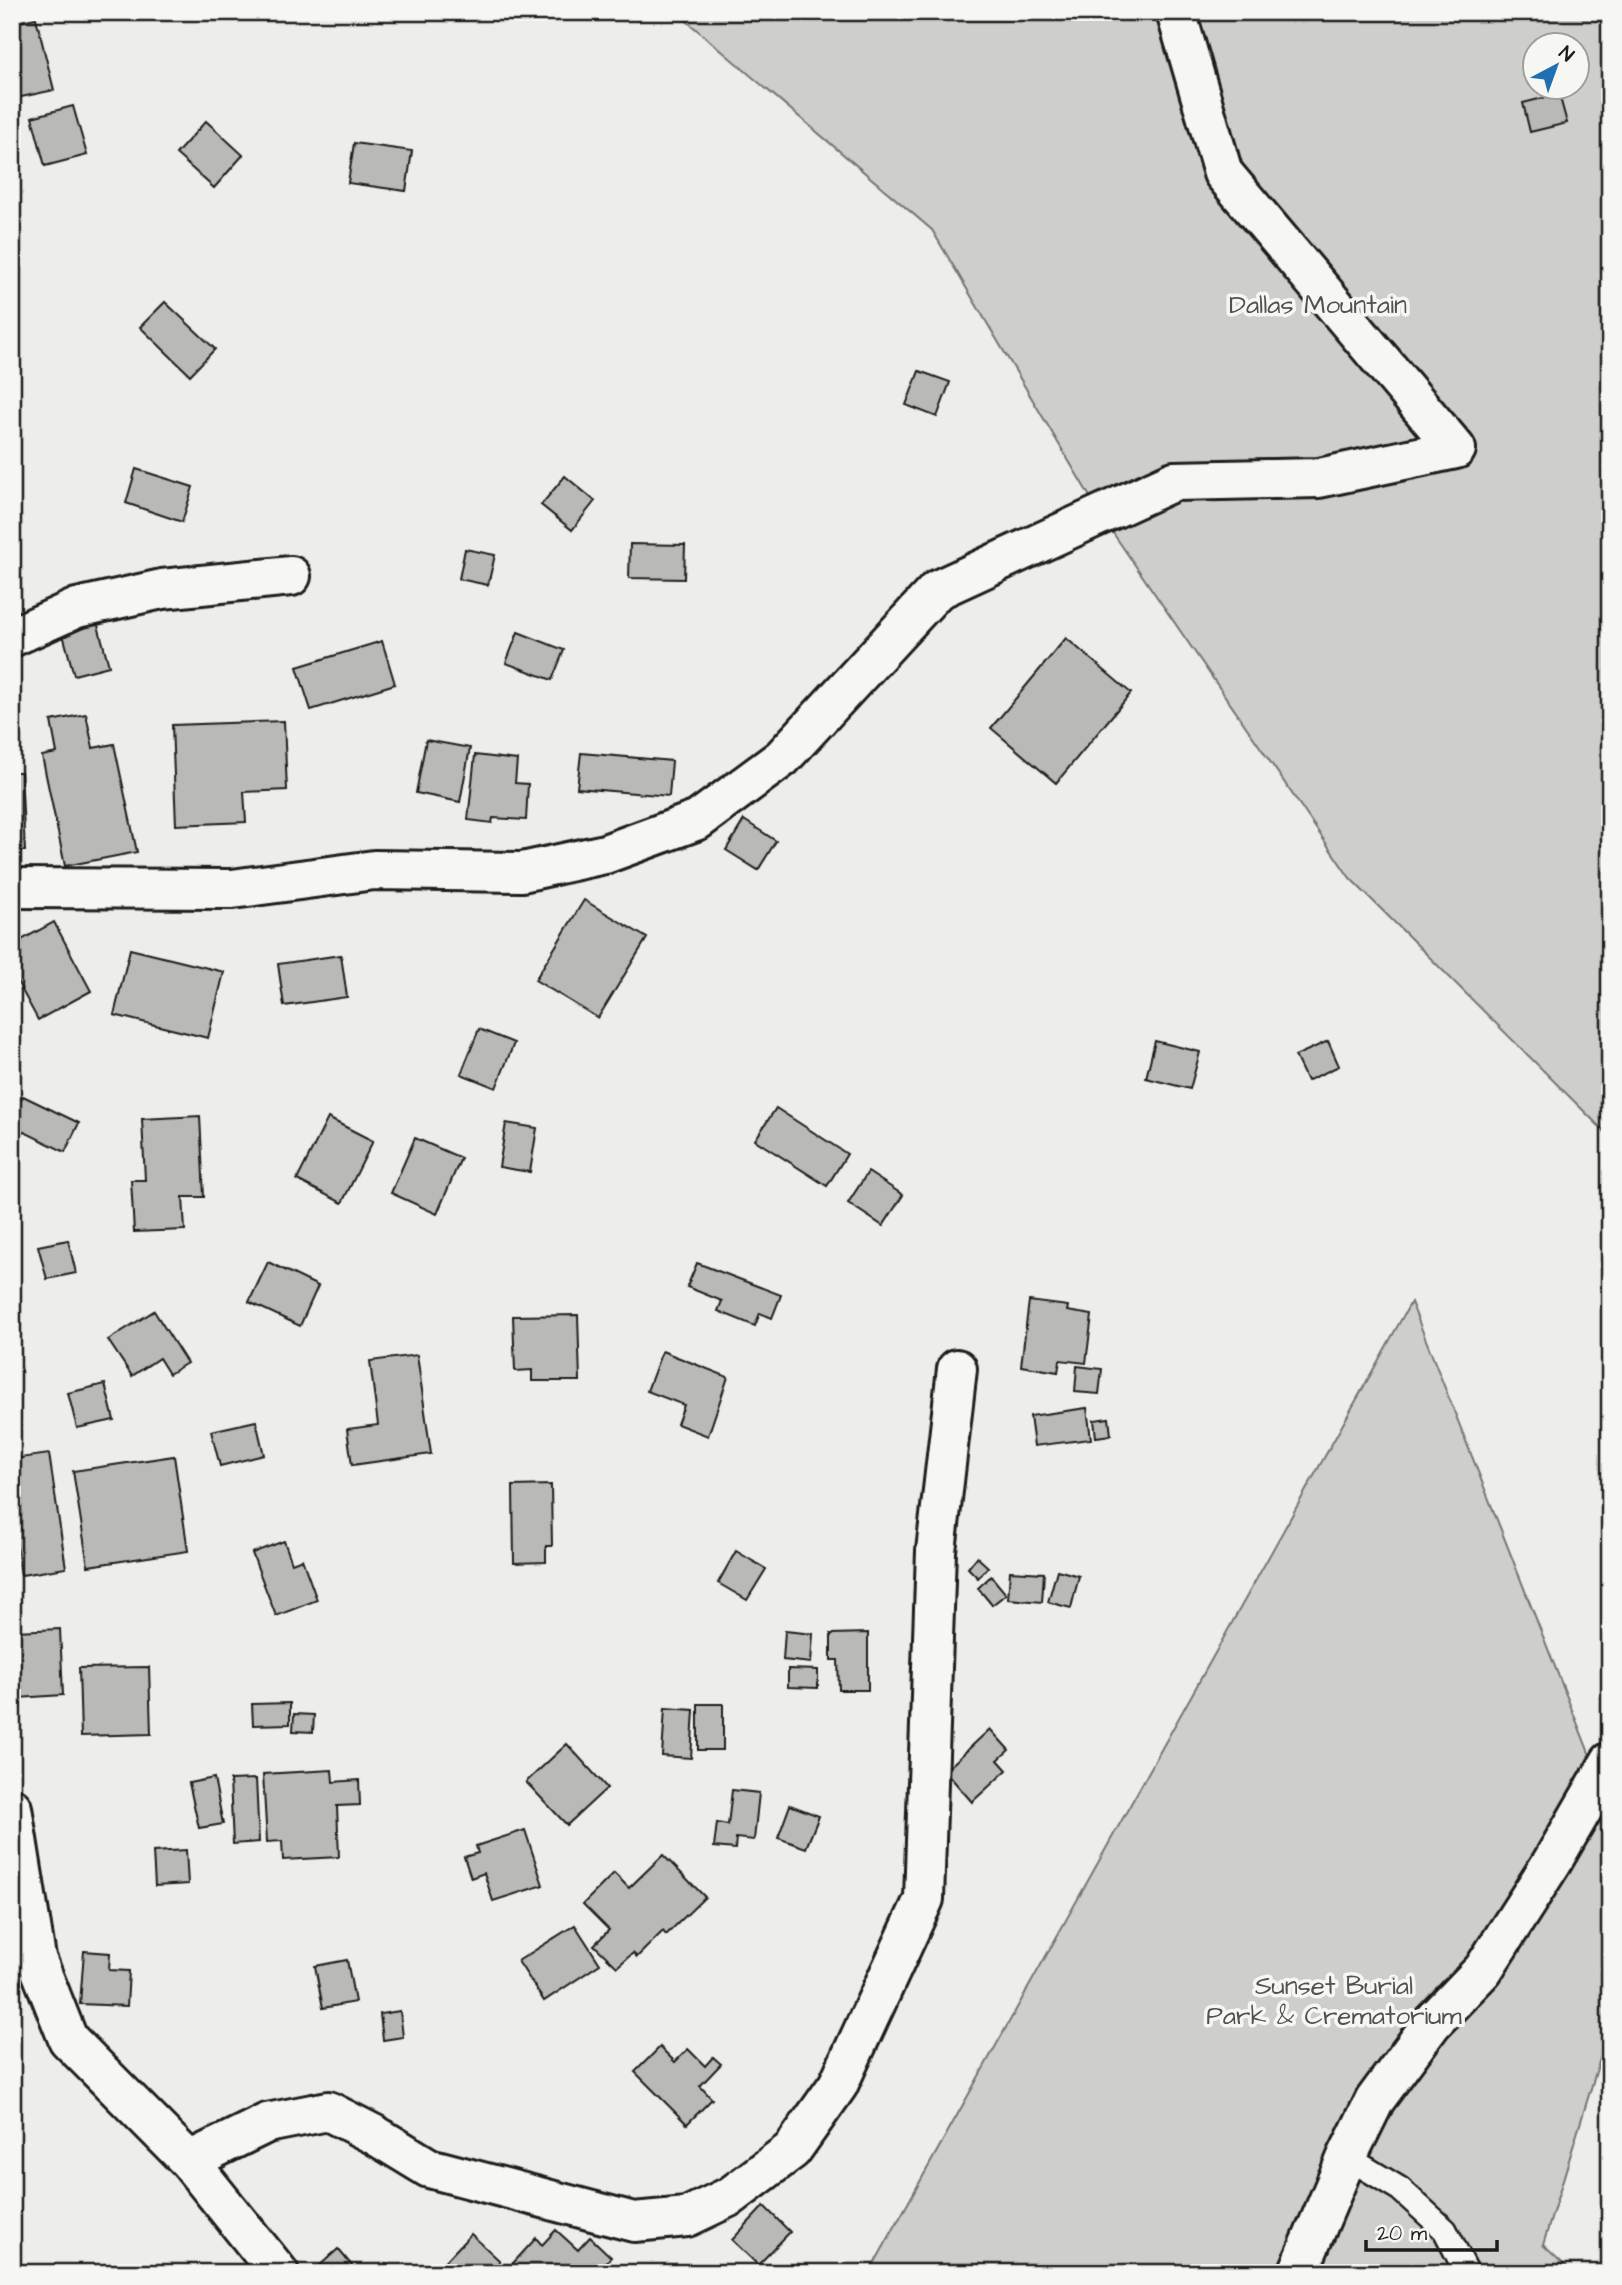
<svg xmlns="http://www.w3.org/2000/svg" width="1622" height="2285" font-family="'Architects Daughter',sans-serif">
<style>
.green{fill:#cececb;stroke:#757574;stroke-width:2;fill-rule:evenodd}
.building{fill:#b9b9b6;stroke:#1c1c1c;stroke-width:2}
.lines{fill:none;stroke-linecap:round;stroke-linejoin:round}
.service-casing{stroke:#1c1c1c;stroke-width:28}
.minor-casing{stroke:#1c1c1c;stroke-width:44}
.service{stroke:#f6f6f2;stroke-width:23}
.minor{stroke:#f6f6f2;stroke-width:38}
.labels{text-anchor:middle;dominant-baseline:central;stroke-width:7;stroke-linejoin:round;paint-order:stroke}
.park-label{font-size:26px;fill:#515151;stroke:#f6f6f2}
</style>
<rect width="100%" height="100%" fill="#edede9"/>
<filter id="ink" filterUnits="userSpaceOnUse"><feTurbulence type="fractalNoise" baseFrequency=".0143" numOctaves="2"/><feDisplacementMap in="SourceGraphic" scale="14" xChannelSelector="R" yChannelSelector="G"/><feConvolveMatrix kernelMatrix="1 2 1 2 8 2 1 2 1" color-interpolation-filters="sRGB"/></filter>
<g filter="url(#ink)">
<!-- green -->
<g class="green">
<path d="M676 12H1610V1137L1350 878 1102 517 932 230ZM1534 46H1576V88H1534Z"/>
<polygon points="1411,1302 1610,1806 1610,2026 1543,2245 1573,2273 869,2273"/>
</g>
<!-- building -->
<g class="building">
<polygon points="36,18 54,90 12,99 12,23"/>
<polygon points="1559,94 1567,123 1530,132 1523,103"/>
<polygon points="73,106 87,155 45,166 32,117"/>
<polygon points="206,121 243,155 214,188 176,154"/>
<polygon points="354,143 412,151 406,191 348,183"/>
<polygon points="165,302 215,349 190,375 140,327"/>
<polygon points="919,371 950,382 937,417 906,405"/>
<polygon points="136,469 193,487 182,522 126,503"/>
<polygon points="565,476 595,501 572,530 541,505"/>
<polygon points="12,519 19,521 12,545"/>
<polygon points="630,544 685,545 684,579 629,578"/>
<polygon points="465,549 495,555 488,585 459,579"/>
<polygon points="96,618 109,666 74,675 61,627"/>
<polygon points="518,632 564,650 552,680 506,663"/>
<polygon points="1066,638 1131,693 1056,783 991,728"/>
<polygon points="382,641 395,684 311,710 297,667"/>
<polygon points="86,714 93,748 114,744 137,852 65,866 42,756 57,753 51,721"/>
<polygon points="284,721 287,790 244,792 246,822 176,825 172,725"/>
<polygon points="426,740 470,748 460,802 416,793"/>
<polygon points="581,753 672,761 669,796 577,788"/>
<polygon points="475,755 517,760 515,783 528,784 526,820 493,818 492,823 468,820"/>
<polygon points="12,772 21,772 25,851 12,851"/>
<polygon points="744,820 776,841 758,870 726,850"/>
<polygon points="584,900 647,938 598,1018 535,980"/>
<polygon points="54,922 91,991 38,1020 12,972 12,945"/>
<polygon points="130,949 224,972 208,1038 114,1015"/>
<polygon points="341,955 347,997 284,1006 278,964"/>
<polygon points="479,1029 514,1043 496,1088 461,1074"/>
<polygon points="1155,1041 1200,1052 1190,1089 1146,1078"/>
<polygon points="1328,1041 1339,1066 1307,1081 1295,1056"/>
<polygon points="23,1096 79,1123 65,1152 12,1126 12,1116"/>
<polygon points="776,1108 847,1154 827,1186 755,1140"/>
<polygon points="200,1116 204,1197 183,1197 185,1230 134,1232 131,1180 145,1180 142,1119"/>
<polygon points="328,1118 373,1141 342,1203 297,1180"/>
<polygon points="506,1123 537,1128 530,1172 499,1167"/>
<polygon points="415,1138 461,1158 437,1214 391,1193"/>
<polygon points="868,1172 903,1195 883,1226 848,1203"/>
<polygon points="68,1240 76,1273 47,1279 38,1246"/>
<polygon points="268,1262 318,1286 300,1326 249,1302"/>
<polygon points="697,1263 781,1295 772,1318 760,1313 755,1326 718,1311 722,1301 687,1287"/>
<polygon points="1029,1301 1068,1306 1067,1311 1092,1315 1086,1363 1060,1360 1058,1372 1021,1366"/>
<polygon points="154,1311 187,1363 169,1374 159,1358 132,1376 108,1340"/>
<polygon points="578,1315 580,1381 532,1381 532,1370 515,1371 513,1316"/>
<polygon points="662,1351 728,1377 708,1436 677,1424 684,1405 647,1391"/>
<polygon points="417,1355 431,1454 352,1465 347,1429 378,1425 370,1361"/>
<polygon points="1077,1366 1102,1369 1099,1394 1075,1392"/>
<polygon points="105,1384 114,1420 77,1428 68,1393"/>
<polygon points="1087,1408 1091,1439 1034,1446 1030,1416"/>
<polygon points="1109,1418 1111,1435 1096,1437 1094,1420"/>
<polygon points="256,1421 264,1455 220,1466 211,1431"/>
<polygon points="49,1454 66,1568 21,1575 12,1513 12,1459"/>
<polygon points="174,1456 188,1551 88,1566 73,1471"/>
<polygon points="551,1485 552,1546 546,1546 546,1562 514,1563 513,1486"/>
<polygon points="284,1541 292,1563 302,1559 317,1600 276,1616 252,1553"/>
<polygon points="736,1551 766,1569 747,1600 718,1583"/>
<polygon points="977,1557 988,1567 978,1578 968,1568"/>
<polygon points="1057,1570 1079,1576 1071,1608 1048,1602"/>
<polygon points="1010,1571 1044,1573 1042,1602 1008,1599"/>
<polygon points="991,1576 1006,1594 992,1605 978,1588"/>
<polygon points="60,1629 63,1695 18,1698 15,1631"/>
<polygon points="785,1631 813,1634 811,1663 783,1660"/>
<polygon points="868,1633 868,1690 839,1690 838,1660 831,1660 831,1634"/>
<polygon points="149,1667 151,1734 81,1736 79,1668"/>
<polygon points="788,1669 818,1670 818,1688 788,1687"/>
<polygon points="290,1703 290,1724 253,1725 252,1704"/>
<rect x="698" y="1704" width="25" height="46"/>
<polygon points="665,1708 694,1710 691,1758 662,1756"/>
<polygon points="294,1714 314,1715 313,1732 293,1731"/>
<polygon points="990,1729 1009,1750 998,1760 1007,1770 972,1802 945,1771"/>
<polygon points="567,1744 607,1788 567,1825 526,1782"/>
<polygon points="332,1770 333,1782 359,1780 360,1805 337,1806 339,1857 283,1860 282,1841 267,1842 263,1774"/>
<polygon points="214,1778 223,1824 199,1828 189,1783"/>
<polygon points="256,1779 259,1842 233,1844 230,1780"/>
<polygon points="732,1790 759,1793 754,1840 736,1838 735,1849 714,1847 717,1823 728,1825"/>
<polygon points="790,1805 819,1816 806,1848 778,1838"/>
<polygon points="525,1830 543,1885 493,1901 484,1873 471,1878 464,1857 478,1853 476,1846"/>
<polygon points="186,1850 188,1884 155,1886 153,1852"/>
<polygon points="663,1855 705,1897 666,1935 663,1931 637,1957 633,1953 617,1967 594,1945 609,1930 583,1904 614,1873 629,1888"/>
<polygon points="575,1925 600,1964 544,2001 518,1961"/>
<polygon points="84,1951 110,1953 109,1970 129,1971 127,2006 80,2004"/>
<polygon points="347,1960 355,2002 323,2008 315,1966"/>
<polygon points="400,2011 403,2037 383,2040 380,2014"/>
<polygon points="660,2047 675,2062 688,2049 705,2066 713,2057 721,2064 700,2086 712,2099 687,2124 635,2072"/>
<polygon points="764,2206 790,2232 758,2265 732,2240"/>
<polygon points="556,2230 578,2250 590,2237 611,2257 597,2273 589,2273 586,2270 583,2273 504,2273 536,2238 542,2245"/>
<polygon points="471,2234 500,2261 489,2273 444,2273 439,2268"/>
<polygon points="338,2249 358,2273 323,2273 318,2267"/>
</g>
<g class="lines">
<!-- service casing -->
<g class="service-casing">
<polyline id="service" points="1347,2157 1400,2189 1445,2230 1467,2273"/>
</g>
<!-- minor casing -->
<g class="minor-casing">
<g id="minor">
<polyline points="12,637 77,608 162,589 291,576"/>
<polyline points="12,888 232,889 374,870 522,872 605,854 698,820 782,758 937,590 1174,481 1319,478 1456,449 1223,173 1176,12"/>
<polyline points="12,1808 36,1958 68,2039 189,2161 279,2273"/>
<polyline points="189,2161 267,2123 328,2111 375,2135 429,2168 634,2222 687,2217 731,2196 792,2150 838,2085 924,1899 936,1551 957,1369"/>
<polyline points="1298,2273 1347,2157 1375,2100 1432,2023 1483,1970 1552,1862 1610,1762"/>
</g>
</g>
<!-- service -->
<use href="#service" class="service"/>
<!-- minor -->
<use href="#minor" class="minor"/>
</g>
</g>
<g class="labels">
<!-- park labels -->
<g class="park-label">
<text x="1318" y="305">Dallas Mountain</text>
<text x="1334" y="1986">Sunset Burial<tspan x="1334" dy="30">Park &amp; Crematorium</tspan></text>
</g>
</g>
<!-- margin -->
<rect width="1622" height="2285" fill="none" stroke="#f6f6f2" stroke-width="42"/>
<rect x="21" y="21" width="1580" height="2243" fill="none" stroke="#1c1c1c" stroke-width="2.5" filter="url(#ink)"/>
<!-- north arrow -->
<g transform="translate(1556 66) rotate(41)"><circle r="33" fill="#f6f6f2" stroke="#9f9f9c" stroke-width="2"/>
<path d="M0-5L12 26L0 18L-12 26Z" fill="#1f6fb2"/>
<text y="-10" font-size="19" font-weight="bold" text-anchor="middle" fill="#1c1c1c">N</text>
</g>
<!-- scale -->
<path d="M1366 2240v10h131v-10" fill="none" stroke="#1c1c1c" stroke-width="3.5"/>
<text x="1377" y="2240" font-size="21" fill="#1c1c1c" stroke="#f6f6f2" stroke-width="5" paint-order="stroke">20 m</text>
</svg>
